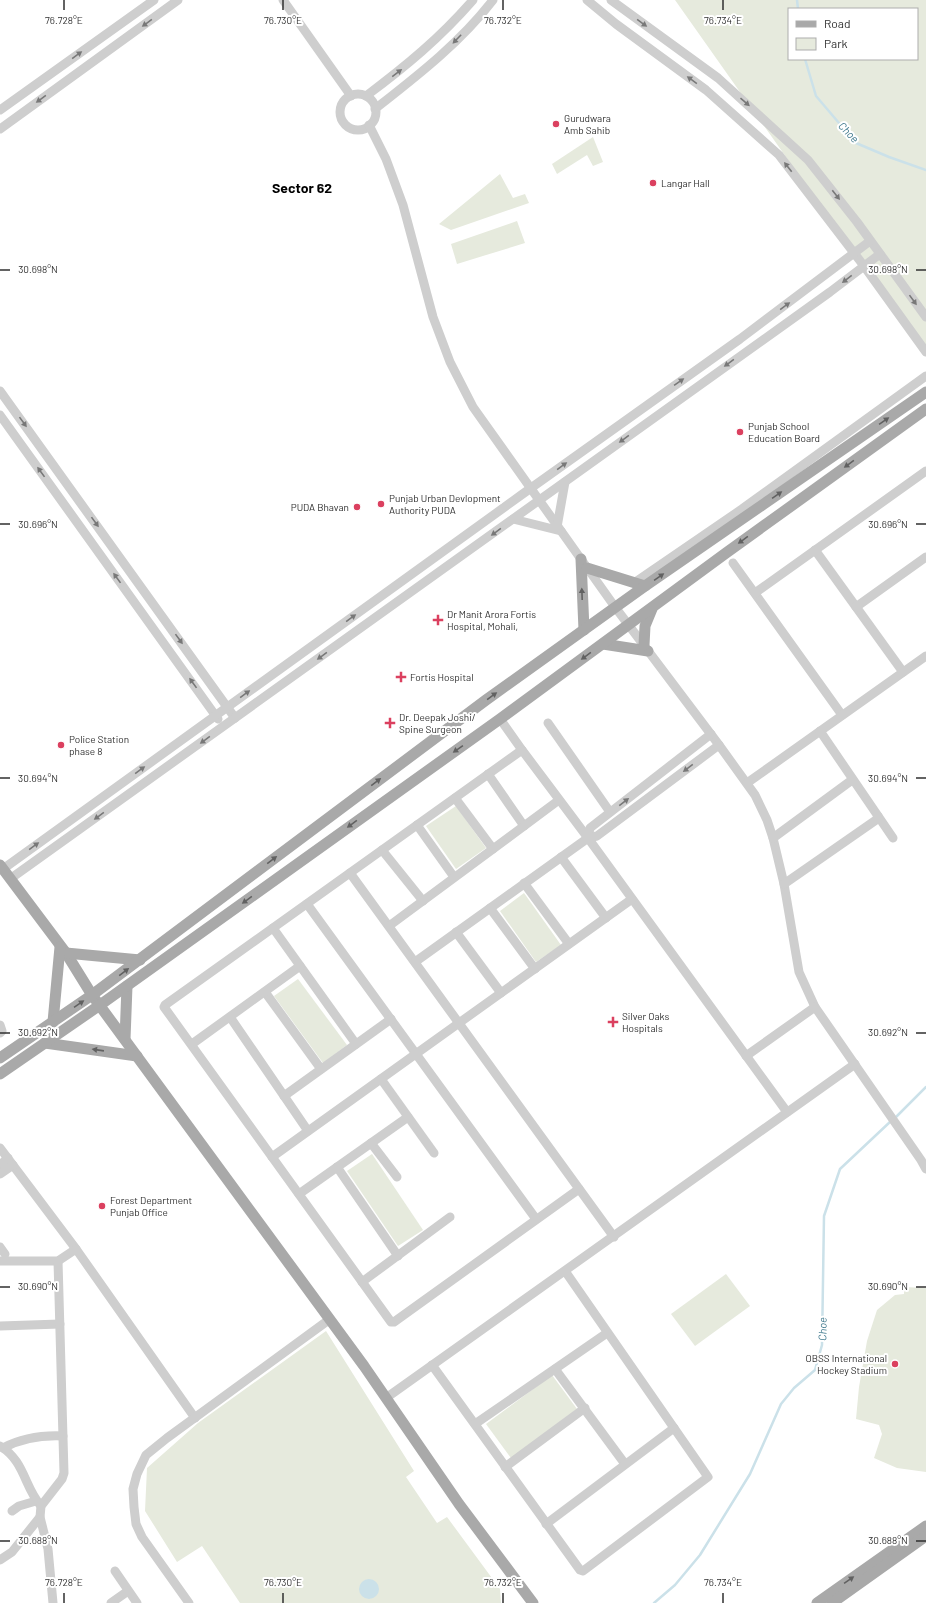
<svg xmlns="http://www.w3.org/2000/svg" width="926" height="1603" font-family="Barlow,sans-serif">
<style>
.green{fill:#e6eadd;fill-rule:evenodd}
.water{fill:#cbe1e9}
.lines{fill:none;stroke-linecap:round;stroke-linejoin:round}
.stream{stroke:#cbe1e9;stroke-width:2.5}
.minor{stroke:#cecece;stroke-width:9}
.major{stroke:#a9a9a9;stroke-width:11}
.oneway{fill:#787878}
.oneway2{fill:#616161}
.ticks{fill:none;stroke:#313131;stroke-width:1.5}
.poi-dot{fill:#db405f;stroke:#fff;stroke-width:1.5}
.labels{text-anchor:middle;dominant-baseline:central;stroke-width:4;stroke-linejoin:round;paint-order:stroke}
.poi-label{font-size:10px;fill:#313131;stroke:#fff;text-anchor:start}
.water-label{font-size:11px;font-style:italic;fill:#437b8f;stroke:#fff}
.district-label{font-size:14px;font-weight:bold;fill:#000;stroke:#fff}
.ticks-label{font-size:10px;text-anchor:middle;fill:#313131;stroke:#fff;stroke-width:4;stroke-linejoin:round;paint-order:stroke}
</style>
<rect width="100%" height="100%" fill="#fff"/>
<!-- green -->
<g class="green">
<path d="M675 0H926V354L892 307ZM789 9H917V59H789Z"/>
<polygon points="593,137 603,162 593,166 587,155 557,174 552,164"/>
<polygon points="500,174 513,198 525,194 529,203 451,230 439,224"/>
<polygon points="517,221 525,243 457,264 451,244"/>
<polygon points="456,806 486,848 456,869 426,826"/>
<polygon points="524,893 561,945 536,962 500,911"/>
<polygon points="298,979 347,1045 323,1063 274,996"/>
<polygon points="372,1154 423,1230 398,1246 347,1171"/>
<polygon points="726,1274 750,1306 695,1346 671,1314"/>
<polygon points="904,1287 926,1288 926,1472 897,1468 874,1458 882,1434 879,1425 856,1419 859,1387 867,1341 877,1310 895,1295 904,1294"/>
<polygon points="326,1331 414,1471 406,1477 437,1523 447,1517 500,1589 501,1603 240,1603 202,1546 177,1562 145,1511 147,1468 198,1423"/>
<polygon points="552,1375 577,1409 511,1458 486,1424"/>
</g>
<!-- water -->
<circle class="water" cx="369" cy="1589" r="10"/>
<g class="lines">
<!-- stream -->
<g class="stream">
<polyline points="797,0 798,9"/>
<polyline points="805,59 816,96 856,143 889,157 926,170"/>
<polyline points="895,1118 926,1087"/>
<polyline points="654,1603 675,1585 700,1555 750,1474 781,1404 794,1388 815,1370 822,1345 824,1216 840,1169 891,1121"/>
</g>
<!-- minor -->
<g class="minor">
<polyline points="283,0 351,96"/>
<polyline points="587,0 616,24 706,90 779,155 864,266 926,352"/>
<polyline points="611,0 718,78 808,160 857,222 926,317"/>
<circle cx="358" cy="112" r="18"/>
<path d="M366 96C406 66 440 38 473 0"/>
<path d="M375 109C417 76 460 43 493 0"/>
<polyline points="0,110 154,0"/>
<polyline points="369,125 386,159 403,205 433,317 450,362 473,407 615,607 719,745 755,795 767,820 773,838 784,884 799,972 815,1007 921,1160 926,1169"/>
<polyline points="0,129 178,0"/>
<polyline points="0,391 235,718"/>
<polyline points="0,415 218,719"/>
<polyline points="513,519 561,531"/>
<polyline points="557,527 565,482"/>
<polyline points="815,550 903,672"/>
<polyline points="733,563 842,715"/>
<polyline points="634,583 742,509 926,376"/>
<polyline points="755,593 926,471"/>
<polyline points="856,607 926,557"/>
<polyline points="500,719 522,750 588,838 787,1112"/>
<polyline points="548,723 610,812"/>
<polyline points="522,750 165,1005 164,1007 391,1322 394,1322 579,1189"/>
<polyline points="488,774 524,826"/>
<polyline points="747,783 926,656"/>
<polyline points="455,798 493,849"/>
<polyline points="878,816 893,838"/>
<polyline points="417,825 454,877"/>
<polyline points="588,838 590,828 711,734"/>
<polyline points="773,838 852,780"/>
<polyline points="382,850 423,901"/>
<polyline points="561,857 606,918"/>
<polyline points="3,869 524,493 740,339 870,241"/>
<polyline points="350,873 614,1237"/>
<polyline points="10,879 830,292 880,254"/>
<polyline points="524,883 569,944"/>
<polyline points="784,884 876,820 878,816 820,731"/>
<polyline points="307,904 536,1219"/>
<polyline points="490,908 535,969"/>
<polyline points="389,926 559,800"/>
<polyline points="273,928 356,1044"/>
<polyline points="456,932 501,993"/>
<polyline points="415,962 588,838 597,836 719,745"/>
<polyline points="265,992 321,1069"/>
<polyline points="230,1017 308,1131"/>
<polyline points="0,1025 2,1031 0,1033"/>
<polyline points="192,1044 300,966"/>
<polyline points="746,1056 815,1007"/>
<polyline points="381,1079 434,1153"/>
<polyline points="284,1096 391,1019"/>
<polyline points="371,1143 397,1177"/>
<polyline points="0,1148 76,1249 195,1418"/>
<polyline points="272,1157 632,899"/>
<polyline points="0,1165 8,1158"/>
<polyline points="337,1167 398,1256"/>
<polyline points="0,1174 13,1165"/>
<polyline points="299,1194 408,1117"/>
<polyline points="0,1247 5,1254"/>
<polyline points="0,1261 58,1261 76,1249"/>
<polyline points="362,1282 450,1217"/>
<polyline points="0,1326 60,1324"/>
<polyline points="432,1365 580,1570 583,1571 708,1477 565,1271"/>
<polyline points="555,1369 625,1464"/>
<polyline points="386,1398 855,1064"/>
<polyline points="475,1424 607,1333"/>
<path d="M0 1446C25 1461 24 1487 41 1506"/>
<path d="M3 1448C22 1438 41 1435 63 1436"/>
<polyline points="505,1467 585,1408"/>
<polyline points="12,1511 19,1506 36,1501"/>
<polyline points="546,1524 674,1428"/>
<polyline points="0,1560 12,1552 40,1517"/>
<polyline points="115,1571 137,1603"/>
<polyline points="53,1603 48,1549 40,1517 41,1506 62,1479 64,1473 58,1261"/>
<polyline points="111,1603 128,1591"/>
<polyline points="189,1603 142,1537 136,1524 134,1507 133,1489 137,1474 146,1455 167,1438 330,1319"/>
</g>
<!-- major -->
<g class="major">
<polyline points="581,559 584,630"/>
<polyline points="587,568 645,586"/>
<polyline points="603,644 648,651"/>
<polyline points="644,645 645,626 652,609"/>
<polyline points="0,865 66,953 92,995 364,1366 459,1504 533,1603"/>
<polyline points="66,953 140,960"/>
<polyline points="53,1022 60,947"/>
<polyline points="125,1039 127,986"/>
<polyline points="45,1043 137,1056"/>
<polyline points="0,1058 92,995 486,700 645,586 926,392"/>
<polyline points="0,1074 100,1005 500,719 726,553 926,409"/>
<polyline points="817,1603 926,1526"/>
<polyline points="832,1603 926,1536"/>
</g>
</g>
<!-- one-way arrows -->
<defs><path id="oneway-solid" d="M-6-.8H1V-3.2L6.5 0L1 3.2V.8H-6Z"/></defs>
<g class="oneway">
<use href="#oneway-solid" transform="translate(147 23) rotate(144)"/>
<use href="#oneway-solid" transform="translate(642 23) rotate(36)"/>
<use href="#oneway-solid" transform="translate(457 39) rotate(134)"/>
<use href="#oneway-solid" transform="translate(77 55) rotate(-36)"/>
<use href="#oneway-solid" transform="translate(397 73) rotate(-37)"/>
<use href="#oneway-solid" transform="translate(692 80) rotate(-144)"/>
<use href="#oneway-solid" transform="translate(41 99) rotate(144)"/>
<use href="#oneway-solid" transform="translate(745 102) rotate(41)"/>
<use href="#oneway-solid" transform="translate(788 167) rotate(-128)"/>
<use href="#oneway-solid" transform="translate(836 195) rotate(52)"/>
<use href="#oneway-solid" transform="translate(847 279) rotate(142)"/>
<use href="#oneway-solid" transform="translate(913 300) rotate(54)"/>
<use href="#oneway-solid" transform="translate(785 306) rotate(-36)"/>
<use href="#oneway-solid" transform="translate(729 363) rotate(144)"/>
<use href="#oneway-solid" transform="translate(679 382) rotate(-35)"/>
<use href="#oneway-solid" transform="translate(23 422) rotate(54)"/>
<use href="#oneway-solid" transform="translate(624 439) rotate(144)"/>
<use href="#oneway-solid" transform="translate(562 466) rotate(-36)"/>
<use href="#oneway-solid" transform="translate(41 472) rotate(-126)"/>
<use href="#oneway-solid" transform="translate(95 522) rotate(54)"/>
<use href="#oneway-solid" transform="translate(496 532) rotate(144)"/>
<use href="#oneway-solid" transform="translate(117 578) rotate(-126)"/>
<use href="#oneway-solid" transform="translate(351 618) rotate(-36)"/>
<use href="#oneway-solid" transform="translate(179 639) rotate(54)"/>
<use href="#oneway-solid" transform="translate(322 656) rotate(144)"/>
<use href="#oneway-solid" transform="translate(193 683) rotate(-126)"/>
<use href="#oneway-solid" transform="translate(245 694) rotate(-36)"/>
<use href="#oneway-solid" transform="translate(205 740) rotate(144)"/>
<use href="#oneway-solid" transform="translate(688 768) rotate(143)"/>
<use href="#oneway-solid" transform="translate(140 770) rotate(-36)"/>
<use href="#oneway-solid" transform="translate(624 802) rotate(-38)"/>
<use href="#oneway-solid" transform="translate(99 816) rotate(144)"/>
<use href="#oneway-solid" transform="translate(34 846) rotate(-36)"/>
</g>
<g class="oneway2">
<use href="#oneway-solid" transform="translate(884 421) rotate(-35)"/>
<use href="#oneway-solid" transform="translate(849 464) rotate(144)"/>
<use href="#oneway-solid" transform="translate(777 495) rotate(-35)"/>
<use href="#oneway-solid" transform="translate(743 540) rotate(144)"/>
<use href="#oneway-solid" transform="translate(659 577) rotate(-35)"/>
<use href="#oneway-solid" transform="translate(582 594) rotate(-92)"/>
<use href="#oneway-solid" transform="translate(586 656) rotate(144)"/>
<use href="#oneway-solid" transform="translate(492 696) rotate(-36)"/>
<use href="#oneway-solid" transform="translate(458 749) rotate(145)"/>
<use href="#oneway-solid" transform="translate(376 782) rotate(-37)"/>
<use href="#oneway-solid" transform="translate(352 824) rotate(144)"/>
<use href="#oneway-solid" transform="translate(272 860) rotate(-37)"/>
<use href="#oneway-solid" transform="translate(247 900) rotate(144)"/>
<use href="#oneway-solid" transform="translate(124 972) rotate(-37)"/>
<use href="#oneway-solid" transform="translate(79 1004) rotate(-34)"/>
<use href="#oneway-solid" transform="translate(98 1050) rotate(-172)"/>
<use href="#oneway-solid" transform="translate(849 1580) rotate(-35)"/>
</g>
<!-- ticks -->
<path class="ticks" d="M64 0V10M283 0V10M503 0V10M723 0V10M0 270H10M916 270H926M0 524H10M916 524H926M0 778H10M916 778H926M0 1033H10M916 1033H926M0 1287H10M916 1287H926M0 1541H10M916 1541H926M64 1593V1603M283 1593V1603M503 1593V1603M723 1593V1603"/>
<!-- markers -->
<g class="poi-dot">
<circle cx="556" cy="124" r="4"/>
<circle cx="653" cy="183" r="4"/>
<circle cx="740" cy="432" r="4"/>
<circle cx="381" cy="504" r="4"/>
<circle cx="357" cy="507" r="4"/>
<path d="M436 614h4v4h4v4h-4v4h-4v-4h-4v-4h4z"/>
<path d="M399 671h4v4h4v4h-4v4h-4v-4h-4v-4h4z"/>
<path d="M388 717h4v4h4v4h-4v4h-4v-4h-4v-4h4z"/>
<circle cx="61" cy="745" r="4"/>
<path d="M611 1016h4v4h4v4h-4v4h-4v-4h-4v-4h4z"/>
<circle cx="102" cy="1206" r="4"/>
<circle cx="895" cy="1364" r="4"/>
</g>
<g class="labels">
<!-- poi labels -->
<g class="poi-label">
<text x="564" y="118">Gurudwara<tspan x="564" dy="12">Amb Sahib</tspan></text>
<text x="661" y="183">Langar Hall</text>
<text x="748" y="426">Punjab School<tspan x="748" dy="12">Education Board</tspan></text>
<text x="389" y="498">Punjab Urban Devlopment<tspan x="389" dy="12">Authority PUDA</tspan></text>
<text x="349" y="507" text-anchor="end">PUDA Bhavan</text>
<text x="447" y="614">Dr Manit Arora Fortis<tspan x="447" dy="12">Hospital, Mohali,</tspan></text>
<text x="410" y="677">Fortis Hospital</text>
<text x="399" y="717">Dr. Deepak Joshi/<tspan x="399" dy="12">Spine Surgeon</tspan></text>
<text x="69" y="739">Police Station<tspan x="69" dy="12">phase 8</tspan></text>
<text x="622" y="1016">Silver Oaks<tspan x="622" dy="12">Hospitals</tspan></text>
<text x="110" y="1200">Forest Department<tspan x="110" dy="12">Punjab Office</tspan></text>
<text x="887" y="1358" text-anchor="end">OBSS International<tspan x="887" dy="12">Hockey Stadium</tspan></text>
</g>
<!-- water labels -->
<g class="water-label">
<text transform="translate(849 132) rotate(46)">Choe</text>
<text transform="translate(822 1329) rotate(-89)">Choe</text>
</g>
<!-- district labels -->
<g class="district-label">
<text x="302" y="187">Sector 62</text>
</g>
</g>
<g class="ticks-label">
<text x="64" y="24">76.728°E</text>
<text x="283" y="24">76.730°E</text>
<text x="503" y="24">76.732°E</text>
<text x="723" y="24">76.734°E</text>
<text x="38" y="273">30.698°N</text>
<text x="888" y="273">30.698°N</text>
<text x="38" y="528">30.696°N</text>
<text x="888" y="528">30.696°N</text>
<text x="38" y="782">30.694°N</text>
<text x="888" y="782">30.694°N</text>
<text x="38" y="1036">30.692°N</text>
<text x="888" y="1036">30.692°N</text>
<text x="38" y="1290">30.690°N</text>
<text x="888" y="1290">30.690°N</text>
<text x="38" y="1544">30.688°N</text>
<text x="888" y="1544">30.688°N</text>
<text x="64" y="1586">76.728°E</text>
<text x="283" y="1586">76.730°E</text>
<text x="503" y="1586">76.732°E</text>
<text x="723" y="1586">76.734°E</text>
</g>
<!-- legend -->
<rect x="788" y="8" width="130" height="52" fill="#ffffff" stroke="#adadad"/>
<rect x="796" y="21" width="20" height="6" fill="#a9a9a9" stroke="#adadad"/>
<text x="824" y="28" font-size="12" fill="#313131">Road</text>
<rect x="796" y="38" width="20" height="12" fill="#e6eadd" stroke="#adadad"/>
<text x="824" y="48" font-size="12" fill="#313131">Park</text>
</svg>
